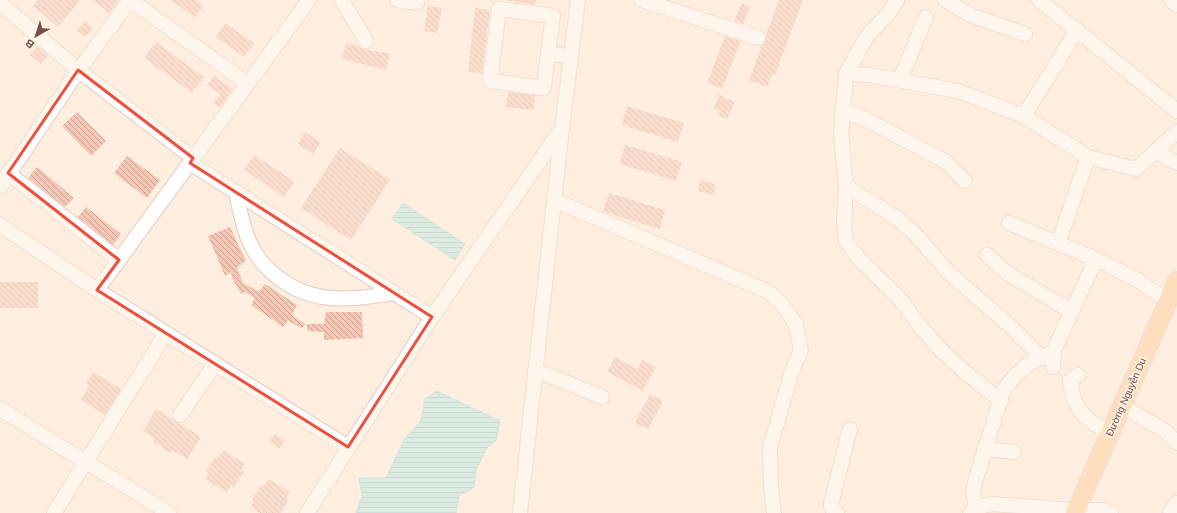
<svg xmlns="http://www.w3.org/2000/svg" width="1177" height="513" font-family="Arial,sans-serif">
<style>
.water{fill:url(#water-rules);stroke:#99d8da}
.building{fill:url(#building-back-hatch)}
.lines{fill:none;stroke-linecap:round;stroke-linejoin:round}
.minor-casing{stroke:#e4cabe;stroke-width:16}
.major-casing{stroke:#d8cecb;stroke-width:20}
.minor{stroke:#fff;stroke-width:14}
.major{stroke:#ffca94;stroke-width:18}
.marked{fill:none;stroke:#ef4e3c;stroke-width:3;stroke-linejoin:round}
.labels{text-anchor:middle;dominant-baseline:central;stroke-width:3;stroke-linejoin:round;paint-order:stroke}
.street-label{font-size:10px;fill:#755046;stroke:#fff2e6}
</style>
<defs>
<pattern id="water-rules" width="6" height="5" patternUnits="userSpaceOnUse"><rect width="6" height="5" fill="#b3e6e7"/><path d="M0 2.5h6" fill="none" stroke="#96bdbd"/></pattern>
<pattern id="building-back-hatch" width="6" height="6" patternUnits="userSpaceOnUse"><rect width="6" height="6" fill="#f4c6b5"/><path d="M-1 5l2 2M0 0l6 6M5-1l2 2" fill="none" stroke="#caa395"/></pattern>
</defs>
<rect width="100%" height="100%" fill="#fdeedf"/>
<!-- water -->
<g class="water">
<polygon points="403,203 465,244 455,260 392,219"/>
<polygon points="437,391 500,421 496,440 486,449 476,470 474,487 459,496 456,513 356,513 362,496 359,478 386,478 404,440 421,421 425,399"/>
</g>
<!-- building -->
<g class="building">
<polygon points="38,0 80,0 58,27 33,6"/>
<polygon points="93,0 119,0 109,13"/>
<polygon points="171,0 196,0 203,6 195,18"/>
<polygon points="504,0 536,0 535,5"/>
<polygon points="779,0 803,0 775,75 772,74 767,87 749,80 762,45 766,41 766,35"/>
<polygon points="742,3 750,7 743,24 734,21"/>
<polygon points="428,6 442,8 437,33 424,31"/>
<polygon points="475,8 490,10 482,74 468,72"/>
<polygon points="85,21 93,28 85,37 77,30"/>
<polygon points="225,23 254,43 244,57 216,37"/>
<polygon points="725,36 741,41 722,89 707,83"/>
<polygon points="156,42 204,77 192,93 144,58"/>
<polygon points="346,43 366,49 390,54 386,70 342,59"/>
<polygon points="37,46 48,56 41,64 30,55"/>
<polygon points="214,76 233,89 220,107 213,103 220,94 207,85"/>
<polygon points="508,92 535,95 534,110 506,107"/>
<polygon points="719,95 735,102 727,119 718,115 720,111 714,108"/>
<polygon points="627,106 684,123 678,142 622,125"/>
<polygon points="77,112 106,141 91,156 62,126"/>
<polygon points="305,132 321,142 313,154 298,144"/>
<polygon points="625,145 682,162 676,181 620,164"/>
<polygon points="340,148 390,180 351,240 301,208"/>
<polygon points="254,155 294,181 284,197 244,170"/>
<polygon points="127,156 160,180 147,198 114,173"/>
<polygon points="37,167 74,198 65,207 28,178"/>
<polygon points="700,180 715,184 713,195 698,191"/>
<polygon points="609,193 665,210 660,229 603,212"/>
<polygon points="86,207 121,234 113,245 78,217"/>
<polygon points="230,227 246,261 237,267 243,283 259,292 265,284 297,305 292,315 305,324 302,328 288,321 283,327 251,305 255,298 245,292 241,294 232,278 231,272 225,276 208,236"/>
<rect x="0" y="282" width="38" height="26"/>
<polygon points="326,312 362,312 363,338 324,340 324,332 307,331 307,324 324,324"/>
<polygon points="615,357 638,369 642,360 656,367 643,391 607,372"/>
<polygon points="93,372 121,389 105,415 81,400 89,386 86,384"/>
<polygon points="650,394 663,401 648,429 635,423"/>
<polygon points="156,409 201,437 187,459 172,450 170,453 153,442 155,439 143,431"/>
<polygon points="275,434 285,441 279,449 269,442"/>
<polygon points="223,450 245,464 241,470 244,472 234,487 231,485 227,492 205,479 209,473 206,472 215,457 218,458"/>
<polygon points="268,479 290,492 286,498 289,500 281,513 260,513 250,507 254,502 252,500 261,485 263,487"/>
</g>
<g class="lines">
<!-- minor casing -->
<g class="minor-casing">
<g id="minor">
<polyline points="130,0 247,83"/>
<polyline points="342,0 366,41"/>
<polyline points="397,0 417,3"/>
<polyline points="642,0 758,38"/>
<polyline points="897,0 889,13 867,36 846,74 841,133 846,186 844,221 846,241 858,258 901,300 918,324 941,350 965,372 1001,401"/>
<polyline points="945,0 970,15 1025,34"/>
<polyline points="1039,0 1177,111"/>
<polyline points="1171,0 1177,5"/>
<polyline points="0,3 78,70 193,158"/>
<polyline points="548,53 544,88 490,81 499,9 553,16 548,53 571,57"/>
<polyline points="846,74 869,75 958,91 1024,116 1088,157 1136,169 1177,132"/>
<polyline points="900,80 926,17"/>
<polyline points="842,111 863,118 945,161 965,181"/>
<polyline points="1024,116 1077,30"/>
<polyline points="1156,152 1177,163"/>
<polyline points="190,163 432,317"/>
<polyline points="8,173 119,260"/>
<polyline points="846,186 898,219 915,234 948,272 1011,327 1042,358"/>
<polyline points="0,187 76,74 130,0"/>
<path d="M236 192C239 207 242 222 247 236 260 271 294 295 331 298 352 300 373 296 394 293"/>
<polyline points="554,200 769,292 782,304 796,325 801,350 792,371 770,447 771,487 774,513"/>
<polyline points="0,225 97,290 348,447"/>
<polyline points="1058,244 1088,157"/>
<polyline points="987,255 1007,273 1071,311"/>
<polyline points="1102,262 1137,280 1168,301"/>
<polyline points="97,290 309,0"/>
<polyline points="1053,367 1054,350"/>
<polyline points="535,370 602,397"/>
<path d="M1078 375 1070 381C1074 411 1084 419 1110 433"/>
<polyline points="1122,406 1165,431 1177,443"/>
<polyline points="0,409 169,513"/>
<polyline points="180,415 215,364"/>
<polyline points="984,449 1014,452"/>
<polyline points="54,513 166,333"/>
<polyline points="307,513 432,317 561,130"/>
<polyline points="520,513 562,128 578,0"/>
<polyline points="837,513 833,511 831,504 850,429"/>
<polyline points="970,513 983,506 991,504 1076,510 1102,510 1111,513"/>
<path d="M977 513 973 492 975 482 1003 391C1010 381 1019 371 1029 364 1037 358 1046 357 1054 350L1096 259 1009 223"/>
<polyline points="1170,513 1177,503"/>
</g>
</g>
<!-- major casing -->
<g class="major-casing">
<polyline id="major" points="1075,513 1177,281"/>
</g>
<!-- minor -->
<use href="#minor" class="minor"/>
<!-- major -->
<use href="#major" class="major"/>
</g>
<!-- marked area -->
<path d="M0 0H1177V513H0ZM78 70 193 158 190 163 432 317 348 447 97 290 119 260 8 173Z" fill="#fdeedf" fill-opacity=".55" fill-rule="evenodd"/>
<path class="marked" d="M78 70 193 158 190 163 432 317 348 447 97 290 119 260 8 173Z"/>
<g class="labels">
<!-- street labels -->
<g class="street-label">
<text transform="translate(1126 397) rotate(-66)">Đường Nguyễn Du</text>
</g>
</g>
<!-- north arrow -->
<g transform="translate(36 36) rotate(219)" stroke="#fff2e6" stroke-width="3" paint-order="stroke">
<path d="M0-3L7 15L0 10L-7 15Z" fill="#755046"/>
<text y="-6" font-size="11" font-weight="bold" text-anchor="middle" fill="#755046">B</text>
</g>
</svg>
